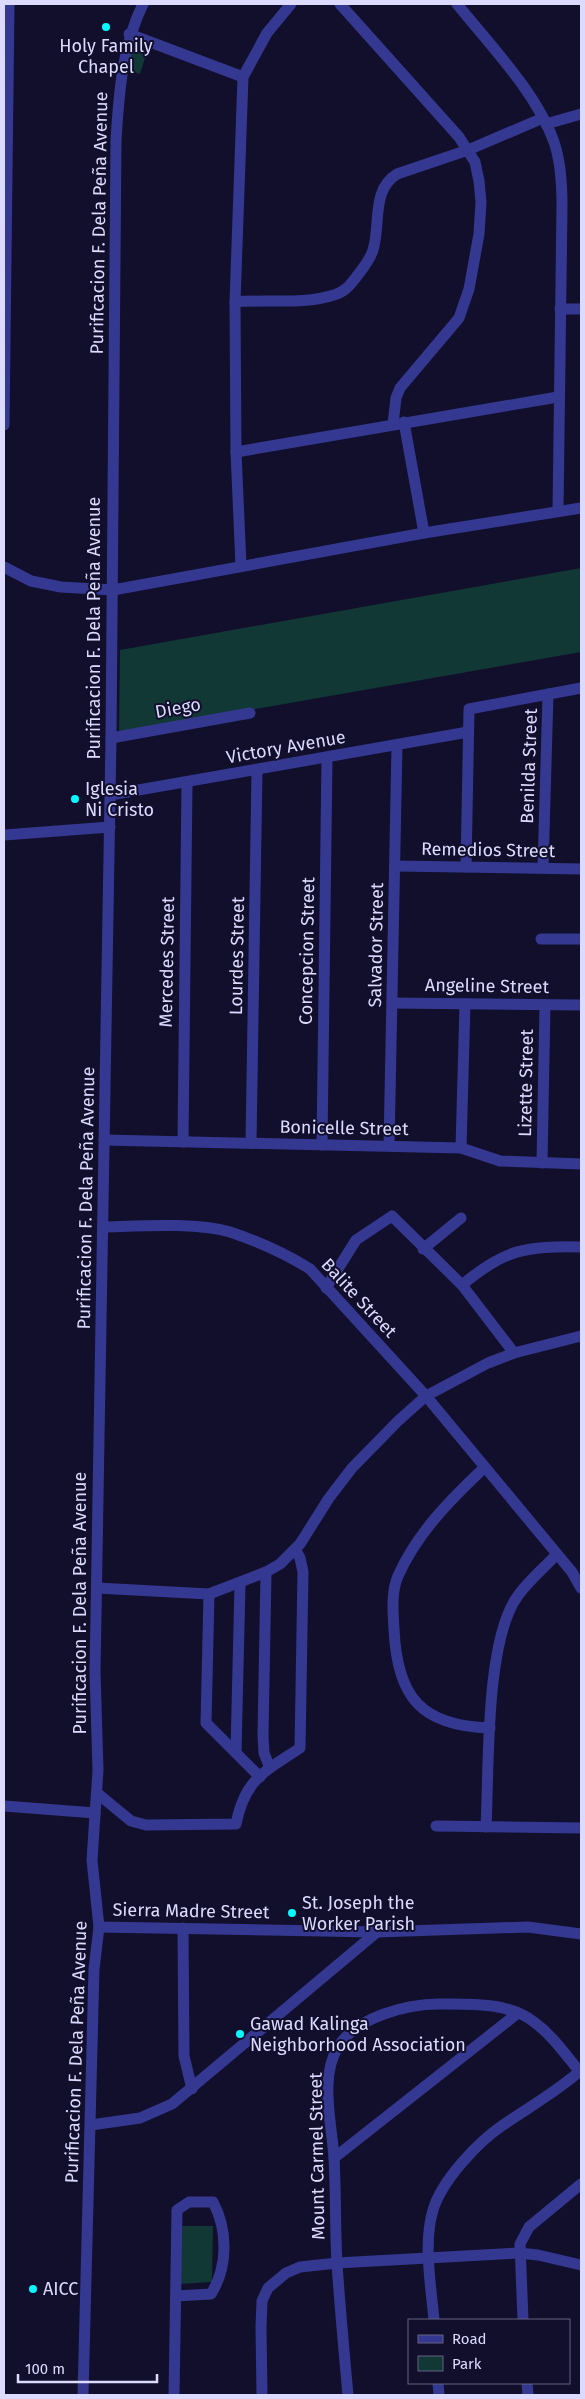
<svg xmlns="http://www.w3.org/2000/svg" width="585" height="2399" font-family="'Fira Sans',sans-serif">
<style>
.green{fill:#113834}
.lines{fill:none;stroke-linecap:round;stroke-linejoin:round}
.minor{stroke:#353891;stroke-width:11}
.poi-dot{fill:#07f8ff;stroke:#120f2d;stroke-width:2}
.labels{text-anchor:middle;dominant-baseline:central;stroke-width:4;stroke-linejoin:round;paint-order:stroke}
.poi-label{font-size:18px;fill:#dcdbff;stroke:#120f2d;text-anchor:start}
.street-label{font-size:18px;fill:#dcdbff;stroke:#120f2d}
</style>
<rect width="100%" height="100%" fill="#120f2d"/>
<!-- green -->
<g class="green">
<polygon points="135,41 149,45 140,74 126,69"/>
<polygon points="581,568 581,652 119,733 120,650"/>
<polygon points="181,2226 213,2226 212,2282 179,2284"/>
</g>
<g class="lines">
<!-- minor -->
<g class="minor">
<polyline points="340,4 459,137 475,162 479,181 481,202 479,234 469,289 459,318 400,388 396,398 393,424"/>
<path d="M457 4C490 45 536 92 554 142 561 162 562 185 562 206L558 511"/>
<polyline points="129,34 243,77"/>
<polyline points="546,124 581,114"/>
<path d="M235 302C268 299 303 305 334 295 345 292 350 285 357 276 363 268 370 260 373 250 381 224 371 190 397 174L468 150 543 118"/>
<polyline points="560,309 581,309"/>
<polyline points="404,422 424,533"/>
<polyline points="4,425 9,4"/>
<polyline points="236,452 558,397"/>
<polyline points="241,566 236,452 235,302 243,77 267,33 291,4"/>
<polyline points="4,567 31,581 61,587 113,590 424,533 581,508"/>
<polyline points="111,738 250,713"/>
<polyline points="110,795 468,732"/>
<polyline points="4,835 110,827"/>
<polyline points="395,866 581,869"/>
<polyline points="466,867 469,709 581,688"/>
<polyline points="543,868 548,694"/>
<polyline points="541,939 581,939"/>
<polyline points="392,1003 581,1005"/>
<polyline points="104,1140 461,1148 500,1161 581,1164"/>
<polyline points="183,1142 187,782"/>
<polyline points="251,1143 257,770"/>
<polyline points="322,1145 327,757"/>
<polyline points="389,1146 397,745"/>
<polyline points="461,1148 465,1004"/>
<polyline points="542,1163 545,1005"/>
<path d="M103 1227C140 1226 195 1222 230 1232 257 1241 286 1254 310 1269L426 1396 572 1572 581 1588"/>
<polyline points="423,1249 461,1218"/>
<path d="M462 1285C505 1249 525 1246 581 1247"/>
<polyline points="326,1288 356,1240 392,1216 462,1285 514,1353"/>
<path d="M485 1467C451 1499 417 1533 398 1576 391 1592 393 1612 394 1629 397 1697 421 1726 490 1728"/>
<polyline points="266,1572 263,1736 264,1753 270,1768"/>
<polyline points="97,1588 209,1594 266,1572 280,1564 300,1544 329,1498 352,1468 398,1421 426,1396 488,1363 514,1353 581,1336"/>
<polyline points="209,1594 206,1723 260,1777"/>
<polyline points="236,1751 240,1584"/>
<path d="M97 1793 131 1821 146 1825 236 1824C245 1779 264 1772 300 1748L303 1572 300 1558 295 1549"/>
<polyline points="4,1806 95,1813"/>
<polyline points="436,1826 581,1828"/>
<path d="M486 1827C489 1770 485 1642 517 1597 527 1582 544 1568 556 1555"/>
<polyline points="99,1927 377,1932 528,1927 581,1934"/>
<polyline points="183,1928 184,2056 192,2089"/>
<polyline points="91,2125 140,2118 172,2104 377,1932"/>
<polyline points="334,2158 518,2013"/>
<path d="M434 2320C431 2286 423 2243 433 2210 442 2180 478 2142 503 2125 529 2107 558 2091 581 2070"/>
<polyline points="523,2320 520,2244 529,2227 581,2184"/>
<polyline points="438,2383 439,2395"/>
<polyline points="527,2383 528,2395"/>
<path d="M83 2395 94 1969 99 1927 92 1860 98 1770 95 1672 111 738 116 140C119 92 122 47 143 4"/>
<path d="M174 2395 177 2210 189 2202H213C228 2230 228 2267 211 2294L176 2296"/>
<polyline points="262,2395 261,2327 262,2301 268,2288 286,2273 300,2267 337,2263 519,2253 538,2255 581,2265"/>
<path d="M348 2395C344 2351 340 2308 337 2264 335 2228 336 2193 334 2158 332 2124 319 2078 338 2047 356 2017 407 2004 439 2004 469 2004 509 2002 534 2022 552 2035 565 2054 580 2072"/>
</g>
</g>
<!-- markers -->
<g class="poi-dot">
<circle cx="106" cy="27" r="5"/>
<circle cx="75" cy="799" r="5"/>
<circle cx="292" cy="1913" r="5"/>
<circle cx="240" cy="2034" r="5"/>
<circle cx="33" cy="2289" r="5"/>
</g>
<g class="labels">
<!-- poi labels -->
<g class="poi-label">
<text x="106" y="46" text-anchor="middle">Holy Family<tspan x="106" dy="21">Chapel</tspan></text>
<text x="85" y="789">Iglesia<tspan x="85" dy="21">Ni Cristo</tspan></text>
<text x="302" y="1903">St. Joseph the<tspan x="302" dy="21">Worker Parish</tspan></text>
<text x="250" y="2024">Gawad Kalinga<tspan x="250" dy="21">Neighborhood Association</tspan></text>
<text x="43" y="2289">AICC</text>
</g>
<!-- street labels -->
<g class="street-label">
<text transform="translate(99 223) rotate(-89)">Purificacion F. Dela Peña Avenue</text>
<text transform="translate(94 628) rotate(-90)">Purificacion F. Dela Peña Avenue</text>
<text transform="translate(178 708) rotate(-10)">Diego</text>
<text transform="translate(286 747) rotate(-10)">Victory Avenue</text>
<text transform="translate(529 766) rotate(-88)">Benilda Street</text>
<text transform="translate(488 850) rotate(1)">Remedios Street</text>
<text transform="translate(376 945) rotate(-89)">Salvador Street</text>
<text transform="translate(307 951) rotate(-89)">Concepcion Street</text>
<text transform="translate(237 956) rotate(-89)">Lourdes Street</text>
<text transform="translate(167 962) rotate(-89)">Mercedes Street</text>
<text transform="translate(487 986) rotate(1)">Angeline Street</text>
<text transform="translate(526 1083) rotate(-89)">Lizette Street</text>
<text transform="translate(344 1128) rotate(1)">Bonicelle Street</text>
<text transform="translate(86 1198) rotate(-89)">Purificacion F. Dela Peña Avenue</text>
<text transform="translate(359 1298) rotate(47)">Balite Street</text>
<text transform="translate(80 1603) rotate(-90)">Purificacion F. Dela Peña Avenue</text>
<text transform="translate(191 1911) rotate(1)">Sierra Madre Street</text>
<text transform="translate(76 2052) rotate(-88)">Purificacion F. Dela Peña Avenue</text>
<text transform="translate(317 2156) rotate(-91)">Mount Carmel Street</text>
</g>
</g>
<!-- border -->
<rect width="585" height="2399" fill="none" stroke="#dcdbff" stroke-width="10"/>
<!-- legend -->
<rect x="408" y="2319" width="162" height="65" fill="#120f2d" stroke="#636181"/>
<rect x="418" y="2335" width="25" height="8" fill="#353891" stroke="#636181"/>
<text x="452" y="2344" font-size="15" fill="#dcdbff">Road</text>
<rect x="418" y="2356" width="25" height="15" fill="#113834" stroke="#636181"/>
<text x="452" y="2369" font-size="15" fill="#dcdbff">Park</text>
<!-- scale -->
<path d="M18 2374v8h139v-8" fill="none" stroke="#dcdbff" stroke-width="2.5"/>
<text x="25" y="2374" font-size="15" fill="#dcdbff" stroke="#120f2d" stroke-width="4" paint-order="stroke">100 m</text>
</svg>
